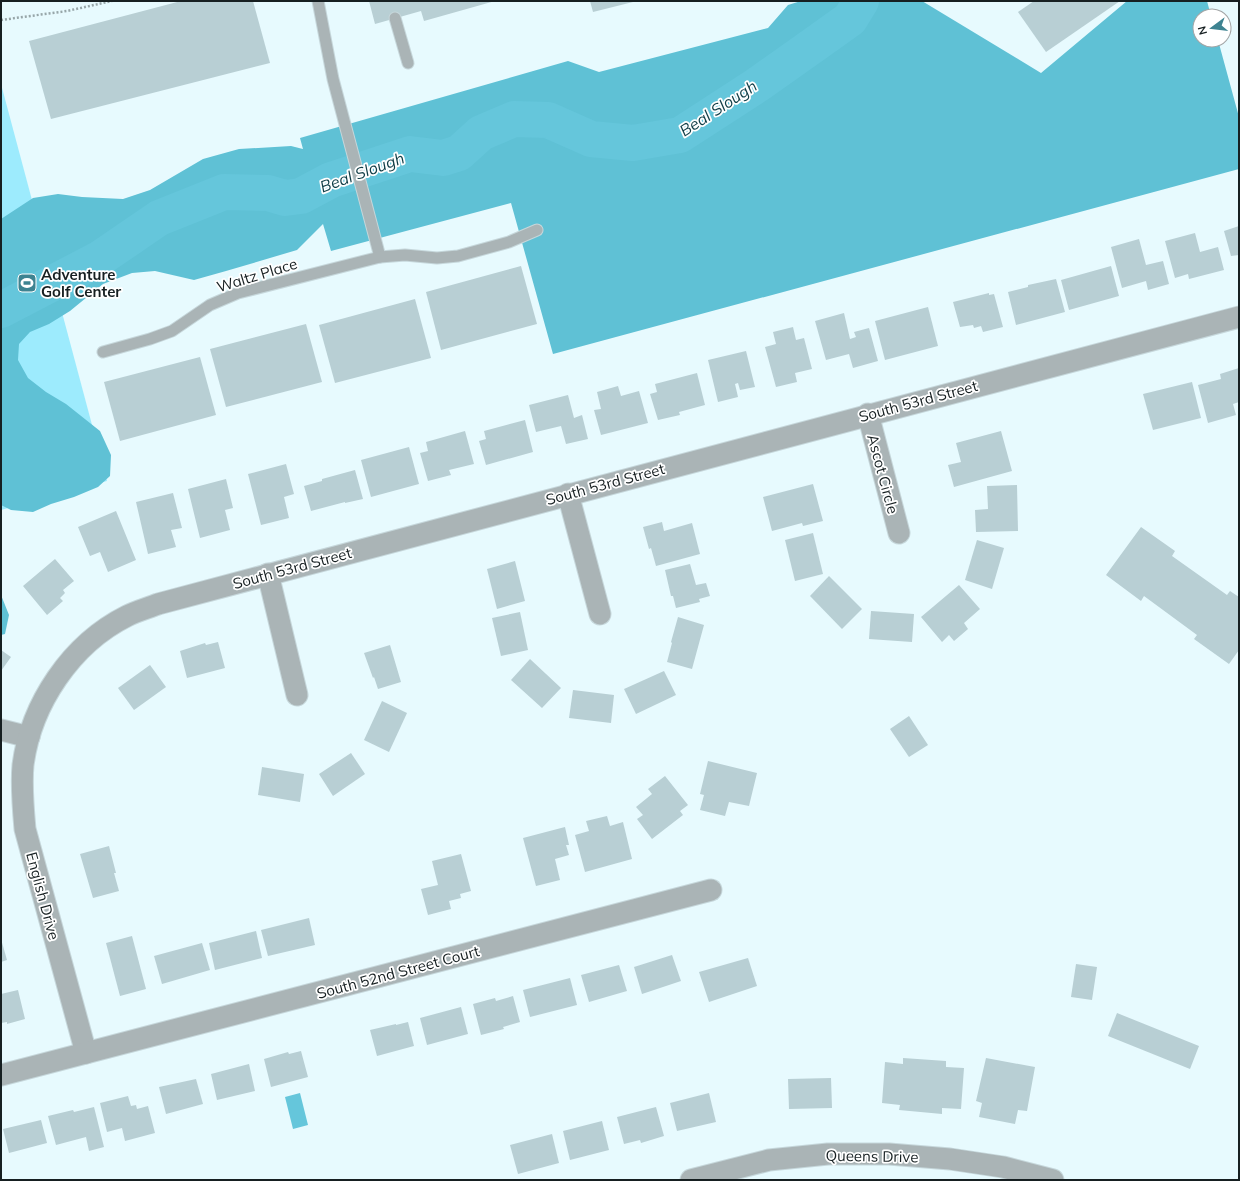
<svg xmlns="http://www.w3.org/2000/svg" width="1240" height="1181" font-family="Mulish,sans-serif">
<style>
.green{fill:#9debfd}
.forest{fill:#5fc1d5}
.water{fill:#65c6db}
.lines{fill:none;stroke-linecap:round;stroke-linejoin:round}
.river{stroke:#65c6db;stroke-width:36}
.building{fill:#b8cfd4}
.lane-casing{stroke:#c6d7db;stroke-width:13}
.street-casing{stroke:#c6d7db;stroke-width:23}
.path{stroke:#97a6a9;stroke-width:2.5;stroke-dasharray:2 2;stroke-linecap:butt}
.lane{stroke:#aab4b6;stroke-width:11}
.street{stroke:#aab4b6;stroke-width:21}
.labels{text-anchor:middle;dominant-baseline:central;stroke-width:3.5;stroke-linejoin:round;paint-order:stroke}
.poi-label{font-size:15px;font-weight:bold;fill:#161f21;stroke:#fff;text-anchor:start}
.street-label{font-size:15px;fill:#161f21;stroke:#fff}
.water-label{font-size:16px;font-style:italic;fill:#0f3d46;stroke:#fff}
</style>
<rect width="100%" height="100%" fill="#e7fafe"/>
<!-- green -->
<polygon class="green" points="1,84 107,481 1,510"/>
<!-- forest -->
<g class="forest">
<polygon points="801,1 922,1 1041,73 1127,1 1207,1 1211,16 1200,16 1200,40 1218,40 1239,117 1239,169 553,354 511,203 331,251 323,224 297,250 226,271 194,280 155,271 132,273 103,284 70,311 49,324 30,332 19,344 18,360 28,378 46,392 66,404 100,431 111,455 110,476 98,487 74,497 51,504 33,512 11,510 1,505 1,219 33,198 58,194 82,197 123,199 150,190 203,159 239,149 291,146 303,149 300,138 568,61 599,72 768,28 788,5"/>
<polygon points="1,595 9,615 5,634 1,635"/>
</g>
<!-- water -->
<polygon class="water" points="300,1093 308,1125 293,1129 285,1097"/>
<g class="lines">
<!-- river -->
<polyline class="river" points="1,310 99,259 159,218 224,192 268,193 285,198 301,196 331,180 410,154 443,158 459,153 481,133 514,119 548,120 591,139 633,143 680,135 757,85 815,44 850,19 861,1"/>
</g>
<!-- building -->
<g class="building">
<polygon points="181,1 253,1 270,63 51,119 29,41"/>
<polygon points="369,1 495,1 424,21 421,11 375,24"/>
<polygon points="590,1 633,1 633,2 593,12"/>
<polygon points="1034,1 1120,1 1046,52 1018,12"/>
<polygon points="1239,226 1239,255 1231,256 1224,231"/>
<polygon points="1195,233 1200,252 1218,247 1224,270 1189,279 1188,274 1175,278 1165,241"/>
<polygon points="1139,239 1146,265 1163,261 1169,284 1148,290 1146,281 1122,288 1111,247"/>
<polygon points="521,266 537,324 441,350 426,292"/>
<polygon points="1111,266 1119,296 1069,310 1061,280"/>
<polygon points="1056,279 1065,312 1016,325 1008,292 1028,287 1028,285"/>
<polygon points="989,293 989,295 994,294 1003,327 983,332 981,326 974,328 973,325 960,327 953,302"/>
<polygon points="415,299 431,358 335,383 319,325"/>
<polygon points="928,307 938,346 885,360 875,321"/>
<polygon points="844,313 850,339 856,337 854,332 869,328 878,361 853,368 849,354 826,360 815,321"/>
<polygon points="306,324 322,382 226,407 210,349"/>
<polygon points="793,327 796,340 804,338 812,369 795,373 797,382 776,387 765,347 776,344 773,332"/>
<polygon points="746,351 755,387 740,390 738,383 735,384 738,397 718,402 708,360"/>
<polygon points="200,357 216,415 120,441 104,382"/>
<polygon points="1239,368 1239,402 1233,404 1236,415 1208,423 1198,385 1221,379 1220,374"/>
<polygon points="697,373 705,405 679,412 680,415 658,420 650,394 657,392 655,384"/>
<polygon points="1192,382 1201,418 1153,430 1143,394"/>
<polygon points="618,386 621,396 639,391 648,423 601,435 594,410 601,409 597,392"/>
<polygon points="568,395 574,418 582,415 588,439 566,444 561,426 536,432 529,405"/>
<polygon points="525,420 533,452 486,465 479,441 486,439 484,431"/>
<polygon points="465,431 474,464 449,470 451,475 428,481 420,453 428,451 426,442"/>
<polygon points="1001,431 1012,471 954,487 948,465 961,462 956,443"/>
<polygon points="409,447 419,484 371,497 361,460"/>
<polygon points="286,464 294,494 284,497 289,518 261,525 248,474"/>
<polygon points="355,470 363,499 345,503 345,502 311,511 304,486 322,481 322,479"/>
<polygon points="226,479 233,508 225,510 230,530 200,538 188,489"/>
<polygon points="813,484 823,521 803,526 802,523 772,531 763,497"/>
<polygon points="1017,485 1018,531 976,532 975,510 988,509 987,486"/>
<polygon points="173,493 182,528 171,530 176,547 148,554 136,502"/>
<polygon points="116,511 136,560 108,572 100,552 90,556 78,527"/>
<polygon points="662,522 664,531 692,523 700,554 656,566 651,548 649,549 643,527"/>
<polygon points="1141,527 1175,551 1172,556 1227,595 1230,591 1239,597 1239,650 1229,664 1194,639 1197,635 1144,596 1141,601 1106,575"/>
<polygon points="813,533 823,574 795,581 785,540"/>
<polygon points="977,540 1004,548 992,589 965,580"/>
<polygon points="55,559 74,581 63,590 65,593 60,598 63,601 47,615 23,586"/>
<polygon points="515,561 525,601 497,609 487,569"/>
<polygon points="690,564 696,585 706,583 710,596 699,599 700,602 676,608 673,596 671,596 665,570"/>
<polygon points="829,576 862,609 842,629 810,596"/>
<polygon points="959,585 980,609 964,623 968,629 954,641 949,635 942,642 921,617"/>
<polygon points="871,611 914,614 912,642 869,639"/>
<polygon points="520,612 528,650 501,656 492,618"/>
<polygon points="678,617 704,625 692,669 667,662 672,643 671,642"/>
<polygon points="218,642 225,668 187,678 180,651 205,643 206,645"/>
<polygon points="390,645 401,682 378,689 374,677 373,678 364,653"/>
<polygon points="1,650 11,657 1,671"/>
<polygon points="530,659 561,688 542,708 511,680"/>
<polygon points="150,665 166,687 134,710 118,688"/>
<polygon points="664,671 676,695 636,714 624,689"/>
<polygon points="573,690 614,695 611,723 569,718"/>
<polygon points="382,701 407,713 389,752 364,740"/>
<polygon points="909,716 928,745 909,757 890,729"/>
<polygon points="351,753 365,774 333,796 319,774"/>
<polygon points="708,761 757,773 749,806 729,802 725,816 700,810 704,795 700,794"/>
<polygon points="262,767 304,774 300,802 258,795"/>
<polygon points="665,776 688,805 680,811 683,815 652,839 637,819 643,815 636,807 652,794 648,789"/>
<polygon points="607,816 610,826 623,822 632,859 585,872 575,835 589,831 586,821"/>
<polygon points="565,827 569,845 566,845 569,855 555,859 560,880 536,886 523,838"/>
<polygon points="109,846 116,873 114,873 119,891 93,898 80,854"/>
<polygon points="461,854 471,891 460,894 461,898 449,901 451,909 428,915 421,889 438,885 432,861"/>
<polygon points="309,918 315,945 268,956 261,930"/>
<polygon points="256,931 262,958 215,970 209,943"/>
<polygon points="132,936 146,989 120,996 106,943"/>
<polygon points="1,939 7,960 1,962"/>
<polygon points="202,943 210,970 162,984 154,956"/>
<polygon points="672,955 681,981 642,994 634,967"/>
<polygon points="748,958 757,986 709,1002 699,972"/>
<polygon points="1076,964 1097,967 1092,1000 1071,997"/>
<polygon points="619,965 627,991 589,1002 581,975"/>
<polygon points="570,978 577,1005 530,1017 523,990"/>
<polygon points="18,990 25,1019 7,1024 7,1022 1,1023 1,994"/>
<polygon points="513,996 520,1022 503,1027 504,1029 481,1035 473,1004 495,998 496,1001"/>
<polygon points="461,1007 468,1034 427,1045 420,1018"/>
<polygon points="1117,1013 1199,1046 1190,1069 1108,1036"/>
<polygon points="408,1022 414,1046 377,1056 370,1030 396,1024 396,1025"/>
<polygon points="301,1051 308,1077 271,1087 264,1059 288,1052 289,1054"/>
<polygon points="903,1058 946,1061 946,1067 964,1068 961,1109 942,1108 942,1114 899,1110 900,1105 882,1103 885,1062 903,1064"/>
<polygon points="986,1058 1035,1067 1027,1111 1018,1110 1015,1124 979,1117 982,1103 976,1101"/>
<polygon points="249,1064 255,1091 217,1100 211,1074"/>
<polygon points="831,1078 832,1108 789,1109 788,1079"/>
<polygon points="196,1079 203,1104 166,1114 159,1087"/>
<polygon points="709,1093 716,1122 677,1131 670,1103"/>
<polygon points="128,1096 131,1106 136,1105 137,1109 148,1106 155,1133 125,1141 122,1128 107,1132 100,1103"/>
<polygon points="94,1107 104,1147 89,1151 86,1137 56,1145 48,1116 73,1110 74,1112"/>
<polygon points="656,1107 664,1136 641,1143 640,1140 624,1144 617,1117"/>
<polygon points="41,1120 47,1143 9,1153 3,1129"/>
<polygon points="602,1121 609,1150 570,1160 563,1131"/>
<polygon points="552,1134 559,1163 518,1174 510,1145"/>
</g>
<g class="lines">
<!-- lane casing -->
<g class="lane-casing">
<g id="lane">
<polyline points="318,1 333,79 380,257"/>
<polyline points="395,18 408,63"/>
<polyline points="103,352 150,339 172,331 210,305 238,293 380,257 405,255 437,258 458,256 509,242 537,230"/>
</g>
</g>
<!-- street casing -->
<g class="street-casing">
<g id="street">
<polyline points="868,414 899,533"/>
<polyline points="568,494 600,614"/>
<polyline points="268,574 297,695"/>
<polyline points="1,730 29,737"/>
<path d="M86 1053 25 829C23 807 21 786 23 765 31 704 71 644 127 616 137 611 148 608 158 604L1239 317"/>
<polyline points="1,1075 711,890"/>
<polyline points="691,1180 769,1160 828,1154 889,1154 950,1159 1003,1167 1053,1180"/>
</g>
</g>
<!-- path -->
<polyline class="path" points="1,20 67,11 112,1"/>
<!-- lane -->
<use href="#lane" class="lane"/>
<!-- street -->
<use href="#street" class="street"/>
</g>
<!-- icons -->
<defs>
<g id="stadium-square" transform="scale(1)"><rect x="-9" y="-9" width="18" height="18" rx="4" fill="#3e8391" stroke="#fff"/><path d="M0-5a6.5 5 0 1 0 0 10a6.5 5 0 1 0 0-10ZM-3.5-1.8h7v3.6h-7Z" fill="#fff"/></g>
</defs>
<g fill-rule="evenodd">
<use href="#stadium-square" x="27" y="283"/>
</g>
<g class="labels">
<!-- poi labels -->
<g class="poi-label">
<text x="41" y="274">Adventure<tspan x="41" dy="17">Golf Center</tspan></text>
</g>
<!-- street labels -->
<g class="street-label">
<text transform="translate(257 275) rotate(-17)">Waltz Place</text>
<text transform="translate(918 401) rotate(-15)">South 53rd Street</text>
<text transform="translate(883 474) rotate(75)">Ascot Circle</text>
<text transform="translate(605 484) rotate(-15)">South 53rd Street</text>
<text transform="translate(292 568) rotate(-15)">South 53rd Street</text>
<text transform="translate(43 896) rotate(75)">English Drive</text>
<text transform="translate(398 972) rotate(-15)">South 52nd Street Court</text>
<text transform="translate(872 1156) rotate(1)">Queens Drive</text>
</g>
<!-- water labels -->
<g class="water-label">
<text transform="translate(718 108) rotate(-33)">Beal Slough</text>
<text transform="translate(362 172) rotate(-20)">Beal Slough</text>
</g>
</g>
<!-- border -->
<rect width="1240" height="1181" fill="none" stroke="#161f21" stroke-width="4"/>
<!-- north arrow -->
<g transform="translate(1212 28) rotate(255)"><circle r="19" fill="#ffffff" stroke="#a2a5a6"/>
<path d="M0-3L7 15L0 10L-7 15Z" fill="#3e8391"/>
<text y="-6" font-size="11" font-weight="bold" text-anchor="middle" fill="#161f21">N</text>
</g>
</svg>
